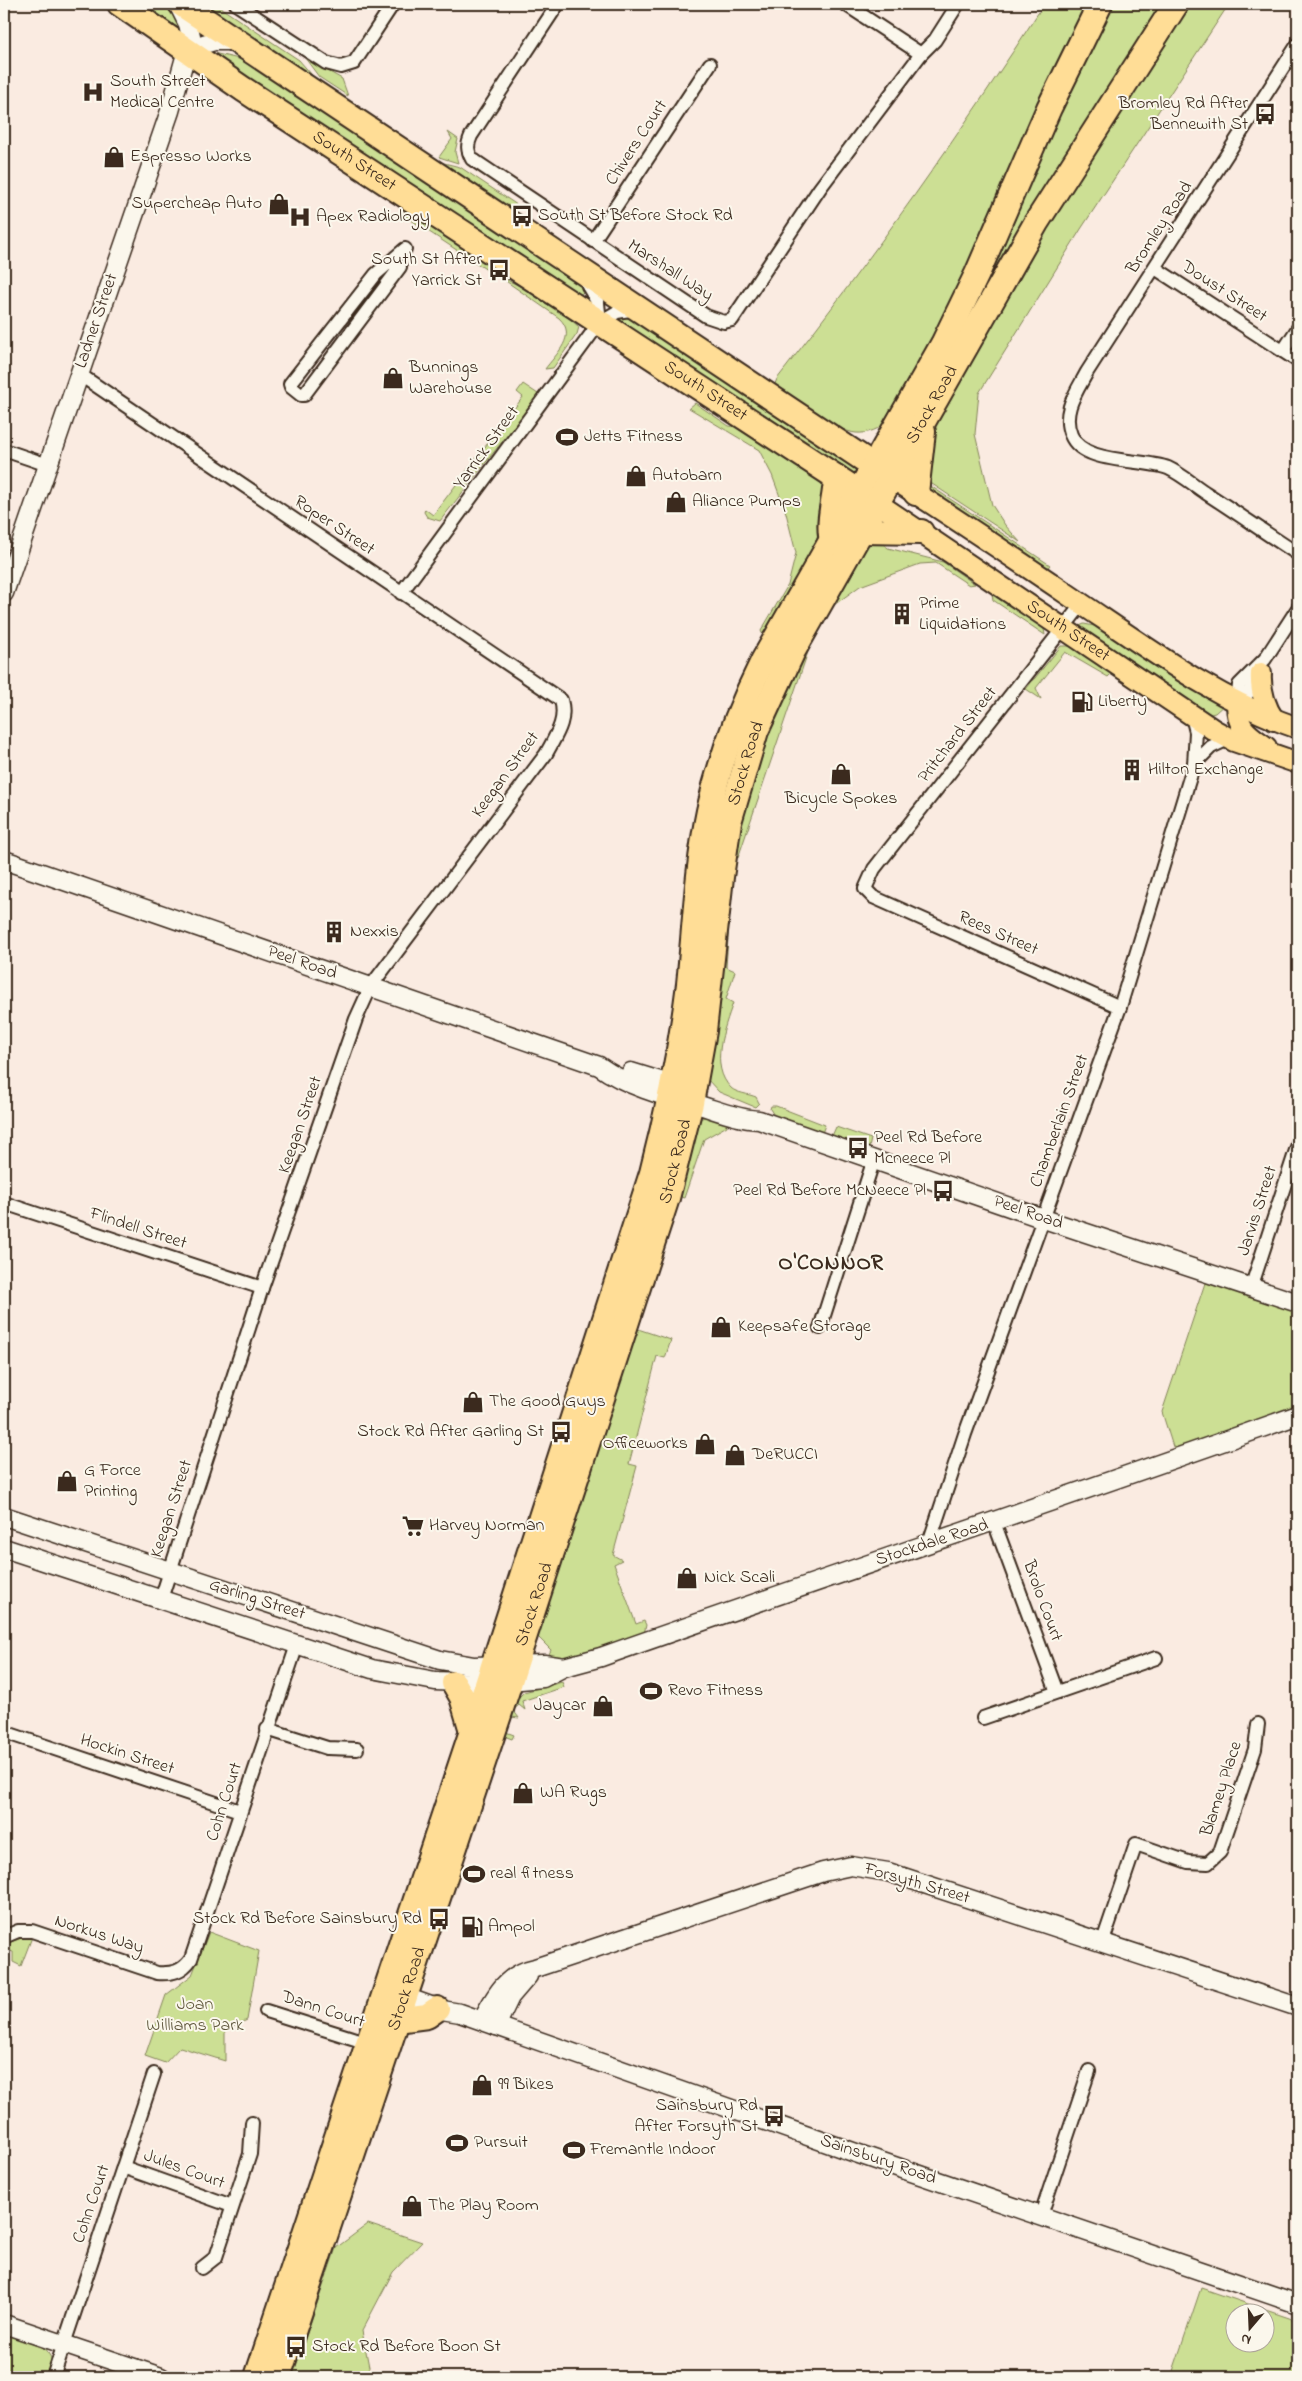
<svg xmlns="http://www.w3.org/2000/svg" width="1302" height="2381" font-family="'Indie Flower',sans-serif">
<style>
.green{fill:#ccdf94;stroke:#848459;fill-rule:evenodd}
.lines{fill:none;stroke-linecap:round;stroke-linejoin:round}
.street-casing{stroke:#3b2a1e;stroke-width:16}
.secondary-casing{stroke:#3b2a1e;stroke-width:21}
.primary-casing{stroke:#3b2a1e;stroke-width:24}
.highway-casing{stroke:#3b2a1e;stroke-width:28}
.street{stroke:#fbf7ec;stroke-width:12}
.secondary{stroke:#fbf7ec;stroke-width:18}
.primary{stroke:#ffdd96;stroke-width:20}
.highway{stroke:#ffdd96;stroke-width:24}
.labels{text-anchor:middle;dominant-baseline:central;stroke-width:4;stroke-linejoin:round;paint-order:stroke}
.poi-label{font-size:18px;fill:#3b2a1e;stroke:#fbf7ec;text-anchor:start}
.street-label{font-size:18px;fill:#3b2a1e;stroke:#fbf7ec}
.park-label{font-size:18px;fill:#5f573c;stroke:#fbf7ec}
.district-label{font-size:22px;font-weight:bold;letter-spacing:1px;fill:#3b2a1e;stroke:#fbf7ec}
</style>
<rect width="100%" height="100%" fill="#faebe1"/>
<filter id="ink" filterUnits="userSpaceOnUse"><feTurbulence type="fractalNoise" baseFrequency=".02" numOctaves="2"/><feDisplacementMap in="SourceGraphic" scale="10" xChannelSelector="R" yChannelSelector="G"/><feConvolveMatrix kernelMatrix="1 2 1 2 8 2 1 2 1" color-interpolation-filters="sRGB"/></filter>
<g filter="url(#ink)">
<!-- green -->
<g class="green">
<path d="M132 4C168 4 170 5 186 37Z"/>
<polygon points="192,4 215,4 299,60 318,82 440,162 460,167 517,205 513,211 490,197"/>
<path d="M1044 4H1093L970 274 889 421C879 429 868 434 856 433 837 432 792 397 774 386L777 379C872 258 961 133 1044 4Z"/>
<polygon points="1112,4 1165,4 962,328 1033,164"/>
<polygon points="1184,4 1229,4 1081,229 979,393 975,434 992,505 1005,525 1020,542 923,478 930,441 935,427 965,371 982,333"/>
<polygon points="209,52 252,62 585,289 577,300"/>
<polygon points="305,58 342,79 348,96 319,77"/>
<polygon points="448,132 458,139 455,152 458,163 439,157 452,139"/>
<polygon points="407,209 494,268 496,271 493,274 405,216 403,214"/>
<path d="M497 275 536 294 567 316 579 327 577 334 553 368 545 369C556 354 578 336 559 318Z"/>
<polygon points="621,317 633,319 847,463 856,469 853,475 616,326"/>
<polygon points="523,384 538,394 537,397 440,521 427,517 424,512 425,509 433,515 523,397 517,392"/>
<path d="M695 403 729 426 746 428 819 478C822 483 826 489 826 496 829 533 783 605 765 639L761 631 788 585 796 553 786 513 772 475 759 450 689 408Z"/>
<polygon points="921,481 929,485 1050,565 1045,571 932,495"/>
<polygon points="864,541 882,543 888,548 943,562 975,584 969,585 936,563 920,564 860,586 834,605 811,643 738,858 731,854 760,739"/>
<polygon points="992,594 1040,625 1044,629 1045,635 993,600"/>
<polygon points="1084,624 1105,628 1225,704 1215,713 1207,715 1077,627"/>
<polygon points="1061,646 1071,646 1112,673 1108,677 1065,652 1036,688 1041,699 1026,689"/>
<path d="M722 923 729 924 726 967 735 971 726 999 733 1003C724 1029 709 1066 731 1088 736 1093 749 1094 756 1097L759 1103 755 1107 719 1092 706 1078Z"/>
<polygon points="771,1106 776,1106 825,1125 822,1133 775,1117 770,1109"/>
<polygon points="708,1115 727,1122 727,1126 704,1139 684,1198 675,1195 693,1127 700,1119"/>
<polygon points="836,1127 871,1139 869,1148 860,1149 861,1145 852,1142 850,1146 832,1136"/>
<polygon points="1206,1280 1298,1309 1298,1408 1178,1449 1173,1447 1162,1412"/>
<path d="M632 1327 671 1340 665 1358 657 1356 629 1464 637 1466 613 1555 622 1560 614 1564 636 1624 644 1621 646 1625 644 1634C613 1644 580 1660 547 1658L551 1650 538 1637 539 1631 534 1629Z"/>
<polygon points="562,1682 564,1687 522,1701 525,1710 519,1705 513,1710 519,1718 511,1717 506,1732 514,1735 512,1739 504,1736 482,1802 477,1800 507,1709 512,1709 516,1700 524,1692"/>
<polygon points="209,1932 259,1951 247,2020 225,2031 225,2061 180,2047 165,2063 145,2056 166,1995 192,1975"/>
<polygon points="25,1937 32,1937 21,1966 13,1962 13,1952 6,1950 4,1958 4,1944"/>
<polygon points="368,2224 422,2242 393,2272 362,2331 371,2377 292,2377 336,2248"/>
<path d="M1201 2288 1298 2321V2377H1171ZM1234 2314H1264V2344H1234Z"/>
<polygon points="4,2333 46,2349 51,2358 48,2377 4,2377"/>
</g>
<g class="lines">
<!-- street casing -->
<g class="street-casing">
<g id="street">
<polyline points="236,4 326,63 341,67 354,63 393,4"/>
<path d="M558 4 471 136C467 145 467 150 472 159L706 316 724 322 732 320 820 188 921 54 935 40 958 4"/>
<polyline points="845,4 921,54"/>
<path d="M1298 44 1087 372C1077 391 1061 412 1071 435 1083 465 1141 458 1168 468 1181 474 1194 485 1206 493 1237 513 1267 534 1298 554"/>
<polyline points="593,241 710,64"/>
<polyline points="400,267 304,395 301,395 291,387 290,384 376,274 405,249"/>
<polyline points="1155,268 1298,361"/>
<polyline points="587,278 588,286 598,303 600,322"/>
<polyline points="1283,351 1298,328"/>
<path d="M79 374 561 700C567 721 556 735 546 754L371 986 356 1019 262 1288 161 1599"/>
<polyline points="4,450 48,465"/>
<polyline points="401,593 600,322 617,312 636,309"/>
<polyline points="1082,604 874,869 865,889 873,897 1120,1007"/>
<polyline points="1237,703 1239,685 1265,659 1298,608"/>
<polyline points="1237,703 1246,696 1260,674"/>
<polyline points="1194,764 1211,747 1228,739"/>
<polyline points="4,1203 262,1288"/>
<polyline points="1251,1288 1298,1144"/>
<polyline points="820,1328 874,1159"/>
<polyline points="994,1522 1057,1692"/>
<polyline points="929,1543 965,1434 1120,1007 1194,764 1196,732 1192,716"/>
<polyline points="983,1718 1156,1658"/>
<polyline points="267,1729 327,1748 357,1749"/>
<polyline points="4,1732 240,1811"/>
<path d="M4 1937 18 1931H32L157 1973C172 1974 182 1972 191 1959L297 1645"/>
<polyline points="1103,1941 1136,1844 1188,1862 1208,1863 1220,1852 1255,1749 1258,1724"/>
<polyline points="266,2011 368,2043"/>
<polyline points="123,2167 232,2206"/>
<polyline points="1041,2215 1089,2071"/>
<polyline points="202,2268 216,2257 250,2154 252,2123"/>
<polyline points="53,2377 154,2074"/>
</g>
</g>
<!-- secondary casing -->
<g class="secondary-casing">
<g id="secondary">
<polyline points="187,49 214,41 237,41"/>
<polyline points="4,593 170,111 191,36 188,24 178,4"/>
<path d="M4 860 599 1066C628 1087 665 1096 699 1105 719 1111 738 1119 759 1120L1044 1219 1298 1303"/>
<polyline points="631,1072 683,1088"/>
<polyline points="4,1516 440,1660 474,1666 544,1664 564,1667"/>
<path d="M4 1548 372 1669 435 1681 487 1683 543 1678 564 1667 601 1657C833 1575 1066 1498 1298 1415"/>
<polyline points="394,1993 442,2010 460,2013 853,2152 1298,2304"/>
<path d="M482 2020C495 1996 506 1974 535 1968L823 1872 851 1866 888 1872 1298 2007"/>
<polyline points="496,2026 510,1997 528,1976"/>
<polyline points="4,2324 161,2377"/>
</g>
</g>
<!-- primary casing -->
<g class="primary-casing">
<g id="primary">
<path d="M892 478C963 523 1033 571 1104 619 1166 661 1227 704 1298 728"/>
<path id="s1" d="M877 503 1214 730 1234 741 1298 763"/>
<path d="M1261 673C1260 690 1264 705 1274 720"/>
<path d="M1237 703C1237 728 1246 733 1266 747"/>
</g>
</g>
<!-- highway casing -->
<g class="highway-casing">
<g id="highway">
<path id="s2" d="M120 4 243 89 871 500"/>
<polyline points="181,4 886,474"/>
<polyline points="916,493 923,432"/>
<polyline points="861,531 921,532"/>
<path d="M831 535C828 516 836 497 836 477"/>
<polyline points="454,1683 462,1697 472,1731"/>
<polyline points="397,2020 427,2016 437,2009"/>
<path d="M257 2377 472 1731 652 1173C668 1111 681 1048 689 984 695 926 697 868 709 811 720 759 739 709 763 661L943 344 977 274 1049 108 1100 4"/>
<path id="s3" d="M278 2377 499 1715 667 1198 691 1103 704 1031 721 877 729 822 756 731 793 651 1036 223 1176 4"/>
</g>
</g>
<!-- street -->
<use href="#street" class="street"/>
<!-- secondary -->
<use href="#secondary" class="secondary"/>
<!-- primary -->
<use href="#primary" class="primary"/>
<!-- highway -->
<use href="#highway" class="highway"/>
</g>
</g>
<!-- icons -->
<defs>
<g id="hospital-bare" transform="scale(1.725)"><path d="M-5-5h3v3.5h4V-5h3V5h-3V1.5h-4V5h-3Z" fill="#3b2a1e" stroke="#fbf7ec" stroke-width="2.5" paint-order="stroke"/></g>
<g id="bus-bare" transform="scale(1.725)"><path d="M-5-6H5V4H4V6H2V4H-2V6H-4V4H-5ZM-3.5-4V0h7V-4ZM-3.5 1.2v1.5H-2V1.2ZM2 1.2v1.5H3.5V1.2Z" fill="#3b2a1e" stroke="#fbf7ec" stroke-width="2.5" paint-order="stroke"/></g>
<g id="shop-bare" transform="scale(1.725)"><path d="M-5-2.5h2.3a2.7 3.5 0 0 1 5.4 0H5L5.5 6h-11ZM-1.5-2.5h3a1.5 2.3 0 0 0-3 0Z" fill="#3b2a1e" stroke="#fbf7ec" stroke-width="2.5" paint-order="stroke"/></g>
<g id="stadium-bare" transform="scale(1.725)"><path d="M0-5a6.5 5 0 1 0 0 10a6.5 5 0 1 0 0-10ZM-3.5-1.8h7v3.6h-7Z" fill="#3b2a1e" stroke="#fbf7ec" stroke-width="2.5" paint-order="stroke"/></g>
<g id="building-bare" transform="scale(1.725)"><path d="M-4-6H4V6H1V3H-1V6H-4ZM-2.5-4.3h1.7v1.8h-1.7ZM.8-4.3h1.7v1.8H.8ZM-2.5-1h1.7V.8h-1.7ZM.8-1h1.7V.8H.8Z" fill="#3b2a1e" stroke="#fbf7ec" stroke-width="2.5" paint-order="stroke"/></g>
<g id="fuel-bare" transform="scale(1.725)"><path d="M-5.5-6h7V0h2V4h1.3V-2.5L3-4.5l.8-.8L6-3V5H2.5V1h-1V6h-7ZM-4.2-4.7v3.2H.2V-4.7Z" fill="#3b2a1e" stroke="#fbf7ec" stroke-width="2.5" paint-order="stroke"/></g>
<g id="supermarket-bare" transform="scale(1.725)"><path d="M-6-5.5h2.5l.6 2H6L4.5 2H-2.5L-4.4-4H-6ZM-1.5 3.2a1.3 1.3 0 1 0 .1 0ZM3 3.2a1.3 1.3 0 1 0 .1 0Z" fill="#3b2a1e" stroke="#fbf7ec" stroke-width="2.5" paint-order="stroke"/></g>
</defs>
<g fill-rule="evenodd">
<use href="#hospital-bare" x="93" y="92"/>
<use href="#bus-bare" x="1265" y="114"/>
<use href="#shop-bare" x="114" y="157"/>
<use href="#shop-bare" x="279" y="204"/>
<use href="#bus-bare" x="522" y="216"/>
<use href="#hospital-bare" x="300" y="217"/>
<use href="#bus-bare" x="499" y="270"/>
<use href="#shop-bare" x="393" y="378"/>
<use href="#stadium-bare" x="567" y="437"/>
<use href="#shop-bare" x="636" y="476"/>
<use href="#shop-bare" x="676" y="502"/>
<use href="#building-bare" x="902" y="614"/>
<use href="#fuel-bare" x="1082" y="702"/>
<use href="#building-bare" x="1132" y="770"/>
<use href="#shop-bare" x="841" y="774"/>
<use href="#building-bare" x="334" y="932"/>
<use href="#bus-bare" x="858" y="1148"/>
<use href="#bus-bare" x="943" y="1191"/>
<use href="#shop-bare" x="721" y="1327"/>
<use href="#shop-bare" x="473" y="1402"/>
<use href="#bus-bare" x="561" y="1432"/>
<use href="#shop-bare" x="705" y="1444"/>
<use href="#shop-bare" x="735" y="1455"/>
<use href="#shop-bare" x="67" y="1481"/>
<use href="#supermarket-bare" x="413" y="1526"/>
<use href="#shop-bare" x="687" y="1578"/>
<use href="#stadium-bare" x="651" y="1691"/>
<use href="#shop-bare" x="603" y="1706"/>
<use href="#shop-bare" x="523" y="1793"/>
<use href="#stadium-bare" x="474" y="1874"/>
<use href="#bus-bare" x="439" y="1919"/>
<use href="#fuel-bare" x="472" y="1927"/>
<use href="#shop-bare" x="482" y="2085"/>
<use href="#bus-bare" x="774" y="2116"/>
<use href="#stadium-bare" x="457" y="2143"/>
<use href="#stadium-bare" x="574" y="2150"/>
<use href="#shop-bare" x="412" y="2206"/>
<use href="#bus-bare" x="296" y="2347"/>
</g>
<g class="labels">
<!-- poi labels -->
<g class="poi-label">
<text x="110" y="82">South Street<tspan x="110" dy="21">Medical Centre</tspan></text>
<text x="1248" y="104" text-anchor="end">Bromley Rd After<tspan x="1248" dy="21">Bennewith St</tspan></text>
<text x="130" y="157">Espresso Works</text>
<text x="262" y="204" text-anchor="end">Supercheap Auto</text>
<text x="538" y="216">South St Before Stock Rd</text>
<text x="316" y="217">Apex Radiology</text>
<text x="482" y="260" text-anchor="end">South St After<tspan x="482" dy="21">Yarrick St</tspan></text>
<text x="409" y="368">Bunnings<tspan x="409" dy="21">Warehouse</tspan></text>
<text x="584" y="437">Jetts Fitness</text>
<text x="652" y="476">Autobarn</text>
<text x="692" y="502">Aliance Pumps</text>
<text x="919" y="604">Prime<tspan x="919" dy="21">Liquidations</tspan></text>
<text x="1098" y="702">Liberty</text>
<text x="1148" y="770">Hilton Exchange</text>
<text x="841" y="799" text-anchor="middle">Bicycle Spokes</text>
<text x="350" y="932">Nexxis</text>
<text x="874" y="1138">Peel Rd Before<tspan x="874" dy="21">Mcneece Pl</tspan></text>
<text x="926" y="1191" text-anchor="end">Peel Rd Before McNeece Pl</text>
<text x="738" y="1327">Keepsafe Storage</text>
<text x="489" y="1402">The Good Guys</text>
<text x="544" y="1432" text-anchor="end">Stock Rd After Garling St</text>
<text x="688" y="1444" text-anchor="end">Officeworks</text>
<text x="752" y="1455">DeRUCCI</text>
<text x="84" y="1471">G Force<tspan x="84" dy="21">Printing</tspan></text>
<text x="429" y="1526">Harvey Norman</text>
<text x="704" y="1578">Nick Scali</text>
<text x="668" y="1691">Revo Fitness</text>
<text x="586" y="1706" text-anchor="end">Jaycar</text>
<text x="540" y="1793">WA Rugs</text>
<text x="490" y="1874">real fitness</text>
<text x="422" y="1919" text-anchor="end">Stock Rd Before Sainsbury Rd</text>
<text x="488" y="1927">Ampol</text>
<text x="498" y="2085">99 Bikes</text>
<text x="758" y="2106" text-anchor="end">Sainsbury Rd<tspan x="758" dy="21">After Forsyth St</tspan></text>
<text x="474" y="2143">Pursuit</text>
<text x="590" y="2150">Fremantle Indoor</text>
<text x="428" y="2206">The Play Room</text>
<text x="312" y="2347">Stock Rd Before Boon St</text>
</g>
<!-- street labels -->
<g class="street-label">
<text transform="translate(637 143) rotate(-57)">Chivers Court</text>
<text stroke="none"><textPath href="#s2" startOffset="282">South Street</textPath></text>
<text transform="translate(1160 228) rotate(-57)">Bromley Road</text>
<text transform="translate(670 271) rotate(33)">Marshall Way</text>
<text transform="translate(1224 292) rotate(33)">Doust Street</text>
<text transform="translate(97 321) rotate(-71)">Ladner Street</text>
<text stroke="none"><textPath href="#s2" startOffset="702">South Street</textPath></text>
<text stroke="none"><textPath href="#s3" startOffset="2089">Stock Road</textPath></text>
<text transform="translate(487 448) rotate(-54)">Yarrick Street</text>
<text transform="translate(334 526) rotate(34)">Roper Street</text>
<text stroke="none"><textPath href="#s1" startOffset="230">South Street</textPath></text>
<text transform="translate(958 735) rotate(-52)">Pritchard Street</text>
<text stroke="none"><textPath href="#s3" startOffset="1684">Stock Road</textPath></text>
<text transform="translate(506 775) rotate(-54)">Keegan Street</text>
<text transform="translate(998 934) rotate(24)">Rees Street</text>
<text transform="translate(302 963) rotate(19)">Peel Road</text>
<text transform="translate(1060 1121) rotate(-70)">Chamberlain Street</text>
<text transform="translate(301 1125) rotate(-71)">Keegan Street</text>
<text stroke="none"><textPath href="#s3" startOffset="1279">Stock Road</textPath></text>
<text transform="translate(1258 1211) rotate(-72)">Jarvis Street</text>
<text transform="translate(1028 1213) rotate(19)">Peel Road</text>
<text transform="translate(138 1229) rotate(18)">Flindell Street</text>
<text transform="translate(172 1509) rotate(-72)">Keegan Street</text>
<text transform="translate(932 1543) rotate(-18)">Stockdale Road</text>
<text transform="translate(257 1600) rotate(18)">Garling Street</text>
<text transform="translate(1042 1601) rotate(70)">Brolo Court</text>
<text stroke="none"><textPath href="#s3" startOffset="814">Stock Road</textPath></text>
<text transform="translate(127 1755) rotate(18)">Hockin Street</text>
<text transform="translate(1222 1789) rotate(-72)">Blamey Place</text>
<text transform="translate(225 1802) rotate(-72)">Cohn Court</text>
<text transform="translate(917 1884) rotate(16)">Forsyth Street</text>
<text transform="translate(99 1935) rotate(18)">Norkus Way</text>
<text stroke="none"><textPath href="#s3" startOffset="409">Stock Road</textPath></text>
<text transform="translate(323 2010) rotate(18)">Dann Court</text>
<text transform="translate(878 2160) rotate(19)">Sainsbury Road</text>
<text transform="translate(184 2170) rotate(20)">Jules Court</text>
<text transform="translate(92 2204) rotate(-71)">Cohn Court</text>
</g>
<!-- park labels -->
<g class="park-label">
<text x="195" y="2005">Joan<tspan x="195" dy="21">Williams Park</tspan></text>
</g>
<!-- district labels -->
<g class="district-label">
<text x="831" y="1264">O'CONNOR</text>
</g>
</g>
<!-- margin -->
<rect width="1302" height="2381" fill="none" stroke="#fbf7ec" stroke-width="20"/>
<rect x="10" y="10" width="1282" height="2361" fill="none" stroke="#3b2a1e" stroke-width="2" filter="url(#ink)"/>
<!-- north arrow -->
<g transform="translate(1250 2328) rotate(199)"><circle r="24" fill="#fbf7ec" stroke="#aea59a"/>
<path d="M0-4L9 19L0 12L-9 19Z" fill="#3b2a1e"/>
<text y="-8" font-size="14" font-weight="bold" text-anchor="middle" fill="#3b2a1e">N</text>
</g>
</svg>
